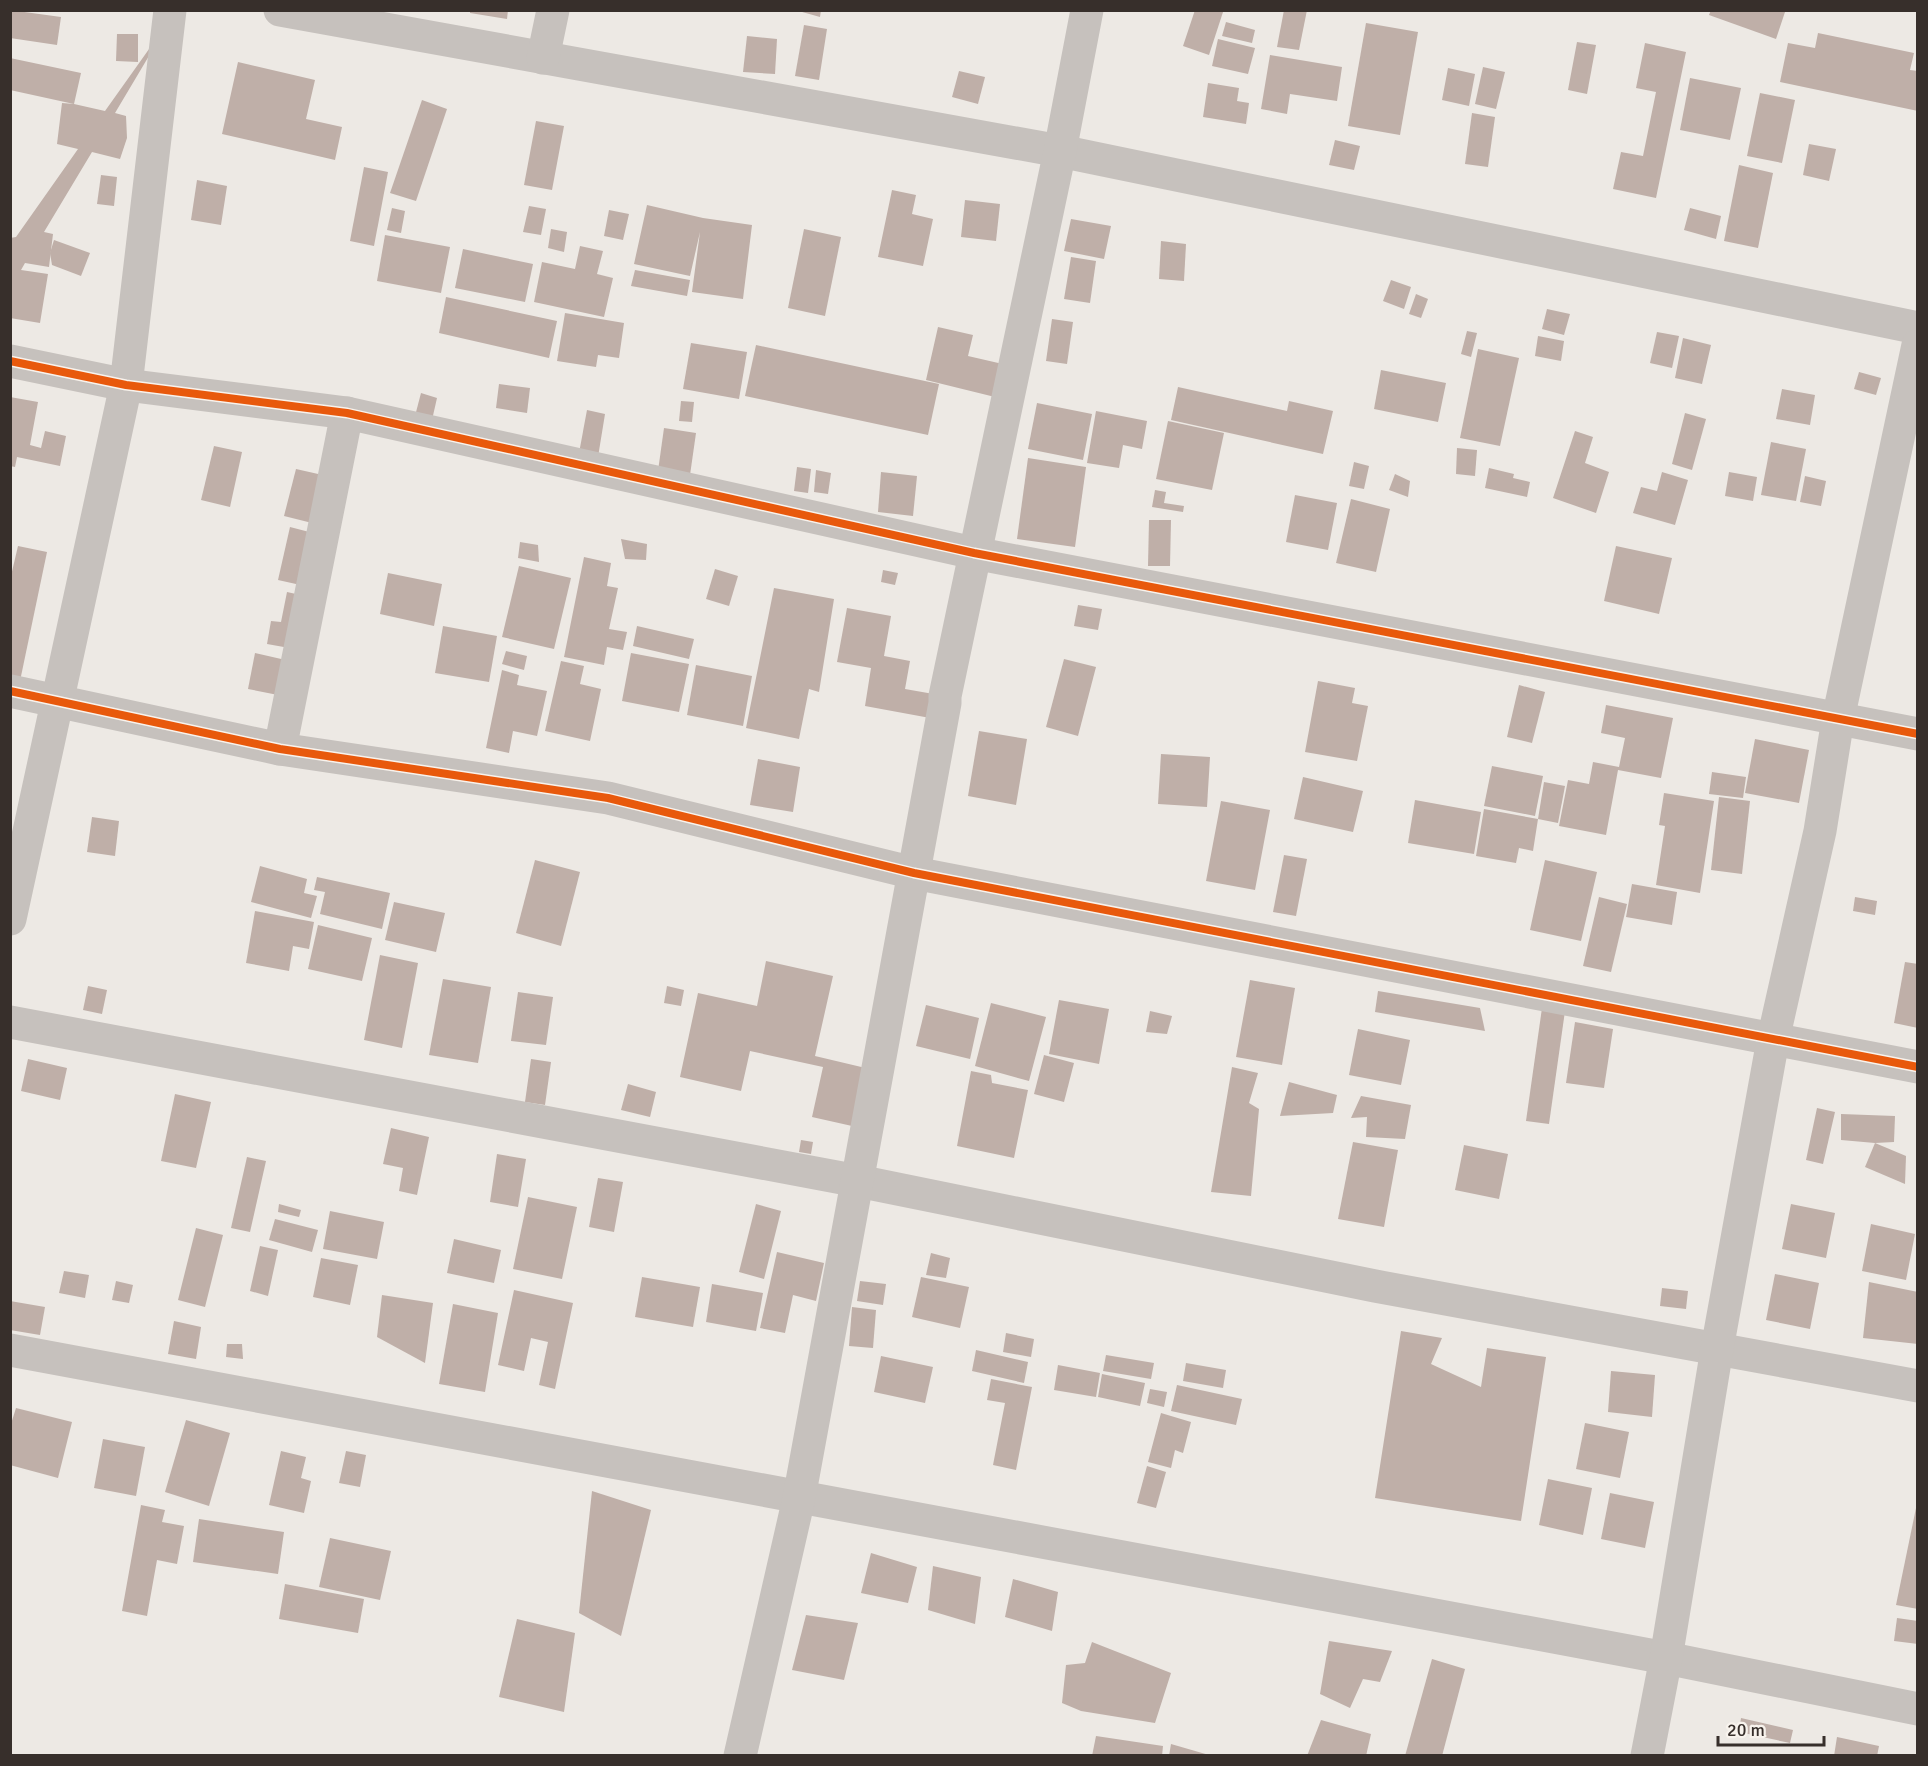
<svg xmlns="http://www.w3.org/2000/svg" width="1928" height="1766" font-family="Signika,sans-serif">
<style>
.building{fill:#bfafa8}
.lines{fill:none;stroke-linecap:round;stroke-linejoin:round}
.street{stroke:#c6c1bd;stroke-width:33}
.cycleway-casing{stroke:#f8f3ed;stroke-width:11}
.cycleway{stroke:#e8590c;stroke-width:8}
</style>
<rect width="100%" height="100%" fill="#ede9e4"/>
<!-- building -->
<g class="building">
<polygon points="10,10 61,17 57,45 10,38"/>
<polygon points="470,10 508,10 507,19 470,13"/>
<polygon points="795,10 821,10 820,17"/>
<polygon points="1195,10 1223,12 1209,55 1183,46"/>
<polygon points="1284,10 1307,10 1299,50 1277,47"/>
<polygon points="1711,10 1781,10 1785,12 1776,39 1709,15"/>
<polygon points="1226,22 1255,30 1252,43 1222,36"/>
<polygon points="1366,23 1418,32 1400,135 1348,126"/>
<polygon points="804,25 827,29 819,80 795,76"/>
<polygon points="164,28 165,29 115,113 126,116 127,138 120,159 92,152 44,232 53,234 49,267 25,263 21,270 48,274 40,323 10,318 10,238 16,237 78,149 57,144 62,103 74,104 10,90 10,58 81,73 74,104 105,111"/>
<polygon points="1818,33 1914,53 1910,70 1918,71 1918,111 1780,82 1788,43 1815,48"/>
<polygon points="117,34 138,34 138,62 116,61"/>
<polygon points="747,36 777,39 775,74 743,72"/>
<polygon points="1218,39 1255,48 1248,74 1212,66"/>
<polygon points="1577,42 1596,45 1587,94 1568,90"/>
<polygon points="1645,43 1686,52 1656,198 1613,189 1621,152 1643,156 1656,92 1636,88"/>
<polygon points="1270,55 1342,67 1337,101 1290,94 1287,114 1261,109"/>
<polygon points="238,62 315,80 306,119 342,127 335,160 222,134"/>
<polygon points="1483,67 1505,72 1496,109 1475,104"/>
<polygon points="1448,68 1475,74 1469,106 1442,100"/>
<polygon points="959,71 985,77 978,104 952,97"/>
<polygon points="1690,78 1741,88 1730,140 1680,130"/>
<polygon points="1208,83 1239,88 1237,101 1249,103 1246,124 1203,117"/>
<polygon points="1760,93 1795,100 1782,163 1747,156"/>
<polygon points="422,100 447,109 416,201 390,193"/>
<polygon points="1472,113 1495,117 1488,167 1465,164"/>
<polygon points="536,121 564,126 552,190 524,185"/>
<polygon points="1335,140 1360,146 1354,170 1329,165"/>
<polygon points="1809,144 1836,149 1829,181 1803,175"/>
<polygon points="1739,165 1773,173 1758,248 1724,241"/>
<polygon points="364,167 388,172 374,246 350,241"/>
<polygon points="101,175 117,177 114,206 97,204"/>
<polygon points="197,180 227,186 221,225 191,220"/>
<polygon points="892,190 916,195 912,214 933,219 923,266 878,257"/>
<polygon points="965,200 1000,204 996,241 961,237"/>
<polygon points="647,205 703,218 752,225 743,299 692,292 700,232 690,276 634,264"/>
<polygon points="529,206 546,209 541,235 523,232"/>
<polygon points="392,208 405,211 401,233 387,230"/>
<polygon points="1690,208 1721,216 1716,239 1684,230"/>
<polygon points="609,210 629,214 623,240 604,236"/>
<polygon points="1071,219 1111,226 1104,259 1064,251"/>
<polygon points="551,229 567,232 564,252 548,248"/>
<polygon points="804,229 841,237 825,316 788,308"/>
<polygon points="385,235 450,247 441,293 377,281"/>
<polygon points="54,240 90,253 81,276 52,265 50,253"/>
<polygon points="1161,241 1186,244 1184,281 1159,279"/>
<polygon points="580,246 603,251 597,274 613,278 604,317 534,302 542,262 575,269"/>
<polygon points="463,249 533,264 525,302 455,288"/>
<polygon points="1071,257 1096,261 1090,303 1064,299"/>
<polygon points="635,270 690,280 687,296 631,286"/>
<polygon points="1391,280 1411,287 1404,309 1383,301"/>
<polygon points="1416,294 1428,299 1421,318 1409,314"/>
<polygon points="446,297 557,321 549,358 439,333"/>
<polygon points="1547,309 1570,314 1564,335 1542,329"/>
<polygon points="565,313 624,323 619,358 598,355 596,367 557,361"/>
<polygon points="1052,319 1073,322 1067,364 1046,361"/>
<polygon points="938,327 973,335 968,356 1007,365 999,398 926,380"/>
<polygon points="1467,331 1477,333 1471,357 1461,354"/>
<polygon points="1657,332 1679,336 1672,368 1650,363"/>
<polygon points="1538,336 1564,341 1561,361 1535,356"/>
<polygon points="1683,338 1711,345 1702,384 1675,378"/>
<polygon points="691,343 747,352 739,399 683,389"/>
<polygon points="756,345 939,384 928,435 745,396"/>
<polygon points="1478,349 1519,358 1500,446 1460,438"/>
<polygon points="1381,370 1446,383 1438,422 1374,409"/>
<polygon points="1859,372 1881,378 1876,395 1854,389"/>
<polygon points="499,384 530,388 527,413 496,408"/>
<polygon points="1178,387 1287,411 1289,401 1333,411 1323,454 1171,420"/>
<polygon points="1782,389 1815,395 1810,425 1776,419"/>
<polygon points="421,393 437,398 432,420 415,416"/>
<polygon points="10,397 38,402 30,445 41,448 45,431 66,436 60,466 17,457 15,467 10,466"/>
<polygon points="681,401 694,402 692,422 679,421"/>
<polygon points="1037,403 1092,414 1083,460 1028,449"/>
<polygon points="587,410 605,414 598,457 579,453"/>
<polygon points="1096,411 1147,421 1142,449 1123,445 1119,468 1087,463"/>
<polygon points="1685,413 1706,419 1692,470 1672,464"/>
<polygon points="1168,421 1224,433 1212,490 1156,479"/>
<polygon points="664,428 696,433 689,482 657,478"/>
<polygon points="1575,431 1593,437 1585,463 1609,472 1596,513 1553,498"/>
<polygon points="1771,442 1806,449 1796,501 1761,495"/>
<polygon points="214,446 242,452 230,507 201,500"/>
<polygon points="1457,448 1477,450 1475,476 1456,474"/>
<polygon points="1028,458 1086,467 1075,547 1017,539"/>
<polygon points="1354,462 1369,466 1364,489 1349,486"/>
<polygon points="797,467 811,469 808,493 794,491"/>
<polygon points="1489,468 1514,474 1513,478 1530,482 1527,497 1485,488"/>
<polygon points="296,469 327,476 316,524 284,516"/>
<polygon points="816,470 831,473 828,494 814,492"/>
<polygon points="881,472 917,476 913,516 878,512"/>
<polygon points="1662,472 1688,480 1675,525 1633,513 1641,487 1657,491"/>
<polygon points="1729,472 1757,477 1753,501 1725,496"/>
<polygon points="1395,474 1410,481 1408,497 1389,490"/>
<polygon points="1805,476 1826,481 1821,506 1800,502"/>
<polygon points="1155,490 1166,492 1164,503 1184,506 1183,512 1152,507"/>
<polygon points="1295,495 1337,503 1328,550 1286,542"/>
<polygon points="1351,499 1390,509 1376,572 1336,563"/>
<polygon points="1149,520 1171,520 1170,566 1148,566"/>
<polygon points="290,527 317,534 305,586 278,580"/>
<polygon points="621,539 647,544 646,560 625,559"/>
<polygon points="520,542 538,545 539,562 518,558"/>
<polygon points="18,546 47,552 20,681 10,679 10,580"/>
<polygon points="1616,546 1672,558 1659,614 1604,601"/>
<polygon points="584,557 611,563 607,586 618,588 609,629 627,632 623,650 607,647 604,665 564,657"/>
<polygon points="519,566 571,578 554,649 502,637"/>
<polygon points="715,569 738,576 729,606 706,599"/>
<polygon points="883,570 898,573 895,585 881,582"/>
<polygon points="388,573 442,584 434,626 380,614"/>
<polygon points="774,588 834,599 819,692 809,689 799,739 746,728"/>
<polygon points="287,592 305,596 295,649 267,644 271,621 281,622"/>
<polygon points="1078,605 1102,609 1098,630 1074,626"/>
<polygon points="847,608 891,616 884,656 910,661 905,689 945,696 941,720 865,706 871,668 837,662"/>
<polygon points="443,626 497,636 489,682 435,673"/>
<polygon points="637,626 694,639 689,659 633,646"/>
<polygon points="506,651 527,656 524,670 502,664"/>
<polygon points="255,653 290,661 283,696 248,689"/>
<polygon points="631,653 689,664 679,712 622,701"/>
<polygon points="1064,659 1096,667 1078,736 1046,727"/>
<polygon points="561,661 584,666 580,684 601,689 590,741 545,731"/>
<polygon points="696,665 752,676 743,726 687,715"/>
<polygon points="502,670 519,675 517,685 547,691 537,736 513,731 509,753 486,748"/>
<polygon points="1318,681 1355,688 1352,703 1368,706 1357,761 1305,752"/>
<polygon points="1519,685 1545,692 1532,743 1507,737"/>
<polygon points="1606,705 1673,718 1661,778 1618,770 1606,835 1559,826 1568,780 1589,784 1593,762 1619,767 1625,738 1601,733"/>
<polygon points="979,731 1027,739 1016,805 968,796"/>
<polygon points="1755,739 1809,750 1799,803 1745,793"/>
<polygon points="1161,754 1210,757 1207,807 1158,804"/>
<polygon points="758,759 800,767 793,812 750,805"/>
<polygon points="1492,766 1543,776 1535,816 1484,806"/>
<polygon points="1712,772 1746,777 1743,798 1709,794"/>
<polygon points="1303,777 1363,791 1353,832 1294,819"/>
<polygon points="1544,782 1565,786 1558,823 1538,819"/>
<polygon points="1664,793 1714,801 1700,893 1656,885 1665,826 1659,825"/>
<polygon points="1719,797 1750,801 1742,874 1711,870"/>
<polygon points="1415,800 1481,812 1474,854 1408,843"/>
<polygon points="1221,801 1270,810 1255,890 1206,881"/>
<polygon points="1484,809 1538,819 1533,851 1519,848 1516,863 1476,856"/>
<polygon points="92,817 119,821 115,856 87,852"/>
<polygon points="1284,855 1307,859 1296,916 1273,912"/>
<polygon points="535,860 580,872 561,946 516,933"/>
<polygon points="1545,860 1597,872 1581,941 1530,930"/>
<polygon points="260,866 307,879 304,893 317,896 311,918 251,902"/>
<polygon points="317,877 390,893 382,929 320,914 325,892 314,890"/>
<polygon points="1632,884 1677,892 1672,925 1626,917"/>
<polygon points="1599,897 1627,904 1611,972 1583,966"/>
<polygon points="1855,897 1877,901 1875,915 1853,911"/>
<polygon points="394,902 445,913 436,952 385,940"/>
<polygon points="255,911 314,922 309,949 293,946 289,971 246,963"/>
<polygon points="318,925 372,938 362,981 308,969"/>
<polygon points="380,955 418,963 402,1048 364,1040"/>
<polygon points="766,961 833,976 815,1056 874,1070 861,1128 812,1117 823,1067 750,1051 741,1091 680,1077 698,993 757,1006"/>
<polygon points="1905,962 1918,964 1918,1028 1894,1023"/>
<polygon points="443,979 491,987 478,1063 429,1055"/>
<polygon points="1250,980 1295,988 1282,1065 1236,1057"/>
<polygon points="88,986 107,990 102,1014 83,1010"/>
<polygon points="667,986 684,990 681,1006 664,1003"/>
<polygon points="1378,991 1480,1008 1485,1031 1375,1012"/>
<polygon points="518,992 553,997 546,1045 511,1041"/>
<polygon points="1059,1000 1109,1009 1099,1064 1049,1054"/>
<polygon points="991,1003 1046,1017 1029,1081 975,1066"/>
<polygon points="926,1005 979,1018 970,1059 916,1046"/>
<polygon points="1542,1008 1565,1011 1549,1124 1526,1121"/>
<polygon points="1150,1011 1172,1016 1167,1034 1146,1032"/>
<polygon points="1575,1022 1613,1029 1604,1088 1566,1083"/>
<polygon points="1358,1029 1410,1040 1401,1085 1349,1075"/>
<polygon points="1044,1055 1074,1063 1064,1102 1034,1094"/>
<polygon points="28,1059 67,1068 60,1100 21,1091"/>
<polygon points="531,1059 551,1062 545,1105 525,1102"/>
<polygon points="1232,1067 1258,1073 1249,1103 1259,1109 1251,1196 1211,1192"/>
<polygon points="971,1071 991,1075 992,1083 1028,1090 1014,1158 957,1146"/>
<polygon points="1289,1082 1337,1095 1333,1113 1280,1116"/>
<polygon points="628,1084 656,1092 650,1117 621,1110"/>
<polygon points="175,1094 211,1102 196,1168 161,1161"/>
<polygon points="1361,1096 1411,1105 1405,1139 1366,1137 1367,1117 1351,1118"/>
<polygon points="1817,1108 1835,1112 1823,1164 1806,1160"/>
<polygon points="1841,1114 1895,1116 1894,1142 1875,1143 1841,1140"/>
<polygon points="391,1128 429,1137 417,1195 399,1191 403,1168 383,1164"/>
<polygon points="801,1140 813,1142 811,1154 799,1152"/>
<polygon points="1353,1142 1398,1150 1384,1227 1338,1219"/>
<polygon points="1875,1143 1906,1156 1905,1184 1865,1167"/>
<polygon points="1464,1145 1508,1154 1499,1199 1455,1190"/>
<polygon points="497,1154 526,1159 518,1207 490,1202"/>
<polygon points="247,1157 266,1161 250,1232 231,1228"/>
<polygon points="598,1178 623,1182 614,1232 589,1227"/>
<polygon points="528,1197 577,1207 562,1279 513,1269"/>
<polygon points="279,1204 301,1210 299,1217 278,1212"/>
<polygon points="756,1204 781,1211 764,1279 739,1272"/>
<polygon points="1791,1204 1835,1213 1826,1258 1782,1249"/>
<polygon points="330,1211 384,1222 377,1259 323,1249"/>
<polygon points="275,1219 318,1230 312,1252 269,1240"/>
<polygon points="1871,1224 1915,1234 1906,1280 1862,1271"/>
<polygon points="196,1228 223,1235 205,1307 178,1300"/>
<polygon points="454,1239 501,1250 494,1283 447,1273"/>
<polygon points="260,1246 278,1250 268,1296 250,1291"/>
<polygon points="777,1252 824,1263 816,1301 793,1295 785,1333 760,1328"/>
<polygon points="931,1253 950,1258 946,1278 926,1275"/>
<polygon points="321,1258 358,1265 350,1305 313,1297"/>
<polygon points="64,1271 89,1275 85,1298 59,1293"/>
<polygon points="1775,1274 1819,1283 1810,1329 1766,1320"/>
<polygon points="642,1277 700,1287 693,1327 635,1317"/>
<polygon points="921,1277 969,1287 960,1328 912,1317"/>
<polygon points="116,1281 133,1285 129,1303 112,1300"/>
<polygon points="860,1281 886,1284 883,1305 857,1301"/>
<polygon points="1869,1282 1918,1292 1918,1344 1863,1338"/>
<polygon points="712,1284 763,1293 756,1331 706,1322"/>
<polygon points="1662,1288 1688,1291 1686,1309 1660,1306"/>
<polygon points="514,1290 573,1303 555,1389 539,1385 548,1342 531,1338 524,1371 498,1365"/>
<polygon points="382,1295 433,1303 425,1363 377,1337"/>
<polygon points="10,1301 45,1307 40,1335 10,1330"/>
<polygon points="453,1304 498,1313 485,1392 439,1384"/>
<polygon points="852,1307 876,1310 873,1348 849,1346"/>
<polygon points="174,1321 201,1327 196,1359 168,1354"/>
<polygon points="1401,1331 1442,1338 1431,1364 1481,1387 1487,1348 1546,1357 1521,1521 1375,1498"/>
<polygon points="1006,1333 1034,1339 1031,1357 1003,1352"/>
<polygon points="227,1344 242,1344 243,1359 226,1357"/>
<polygon points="976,1350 1028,1362 1024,1383 972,1371"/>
<polygon points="1106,1355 1154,1363 1151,1379 1103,1371"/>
<polygon points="881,1356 933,1367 925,1403 874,1392"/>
<polygon points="1186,1363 1226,1370 1223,1388 1183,1381"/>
<polygon points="1058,1365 1100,1373 1096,1397 1054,1390"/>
<polygon points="1611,1371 1655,1375 1652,1417 1608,1412"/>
<polygon points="1102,1374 1145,1383 1140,1406 1098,1397"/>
<polygon points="991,1379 1032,1387 1016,1470 993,1465 1005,1403 987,1400"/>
<polygon points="1177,1385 1242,1399 1236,1425 1171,1411"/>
<polygon points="1150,1389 1167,1392 1164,1407 1147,1403"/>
<polygon points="16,1408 72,1422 58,1478 10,1465 10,1427"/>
<polygon points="1161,1413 1191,1422 1183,1453 1175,1450 1171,1468 1148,1462"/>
<polygon points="186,1420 230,1433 209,1506 165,1492"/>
<polygon points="1585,1423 1629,1432 1620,1478 1576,1469"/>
<polygon points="103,1439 145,1447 136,1496 94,1488"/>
<polygon points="281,1451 306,1457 301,1478 311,1481 304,1513 269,1505"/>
<polygon points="346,1451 366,1455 360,1487 339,1483"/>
<polygon points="1147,1466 1166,1472 1156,1508 1137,1503"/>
<polygon points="1548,1479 1592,1488 1583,1535 1539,1525"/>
<polygon points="592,1491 651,1510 621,1636 579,1613"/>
<polygon points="1610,1493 1654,1502 1645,1548 1601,1539"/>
<polygon points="141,1505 165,1510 162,1522 184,1526 177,1564 157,1560 147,1616 122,1611"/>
<polygon points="1916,1508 1918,1508 1918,1609 1896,1605"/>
<polygon points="199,1519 284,1532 278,1574 193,1562"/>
<polygon points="330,1538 391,1551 380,1600 319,1587"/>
<polygon points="871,1553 917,1567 908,1603 861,1593"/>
<polygon points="933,1566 981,1577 975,1624 928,1610"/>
<polygon points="1013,1579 1058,1592 1052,1631 1005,1617"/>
<polygon points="285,1584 364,1599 358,1633 279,1619"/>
<polygon points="806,1615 858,1623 844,1680 792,1670"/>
<polygon points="1897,1618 1918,1621 1918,1644 1894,1641"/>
<polygon points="517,1619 575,1633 564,1712 499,1697"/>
<polygon points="1329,1641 1392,1651 1380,1682 1363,1679 1350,1708 1320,1694"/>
<polygon points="1092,1642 1171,1673 1155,1723 1081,1711 1062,1703 1066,1665 1085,1663"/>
<polygon points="1432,1659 1465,1669 1442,1756 1405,1756"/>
<polygon points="1741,1718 1793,1730 1790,1743 1739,1732"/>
<polygon points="1321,1720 1371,1734 1366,1756 1307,1756"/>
<polygon points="1096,1736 1163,1746 1162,1756 1092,1756"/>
<polygon points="1837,1737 1879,1746 1877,1756 1834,1756"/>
<polygon points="1171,1744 1209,1755 1209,1756 1169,1756"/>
</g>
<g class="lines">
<!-- street -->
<g class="street">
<polyline points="280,10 1060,151 1918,328"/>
<polyline points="543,58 553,10"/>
<polyline points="10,361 126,385 347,413 974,553 1918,734"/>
<polyline points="10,691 280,749 608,798 914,873 1918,1067"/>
<polyline points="280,749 347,413"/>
<polyline points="10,919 126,385 170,10"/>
<polyline points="10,1022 858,1181 1375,1286 1918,1386"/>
<polyline points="10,1350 1666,1658 1918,1709"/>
<polyline points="740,1756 799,1498 945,703 945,696 1060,151 1087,10"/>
<polyline points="1647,1756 1666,1658 1717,1349 1773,1040 1820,831 1838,719 1918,345"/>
</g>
<!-- cycleway casing -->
<g class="cycleway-casing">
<g id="cycleway">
<polyline points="10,361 126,385 347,413 974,553 1918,734"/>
<polyline points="10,691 280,749 608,798 914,873 1918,1067"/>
</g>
</g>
<!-- cycleway -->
<use href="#cycleway" class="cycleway"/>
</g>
<!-- border -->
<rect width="1928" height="1766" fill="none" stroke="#372f2b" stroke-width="24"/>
<!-- scale -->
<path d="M1718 1736v9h106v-9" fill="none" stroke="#372f2b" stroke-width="3"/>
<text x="1727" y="1736" font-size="18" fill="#372f2b" stroke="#f8f3ed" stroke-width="4.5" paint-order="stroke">20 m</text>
</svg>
